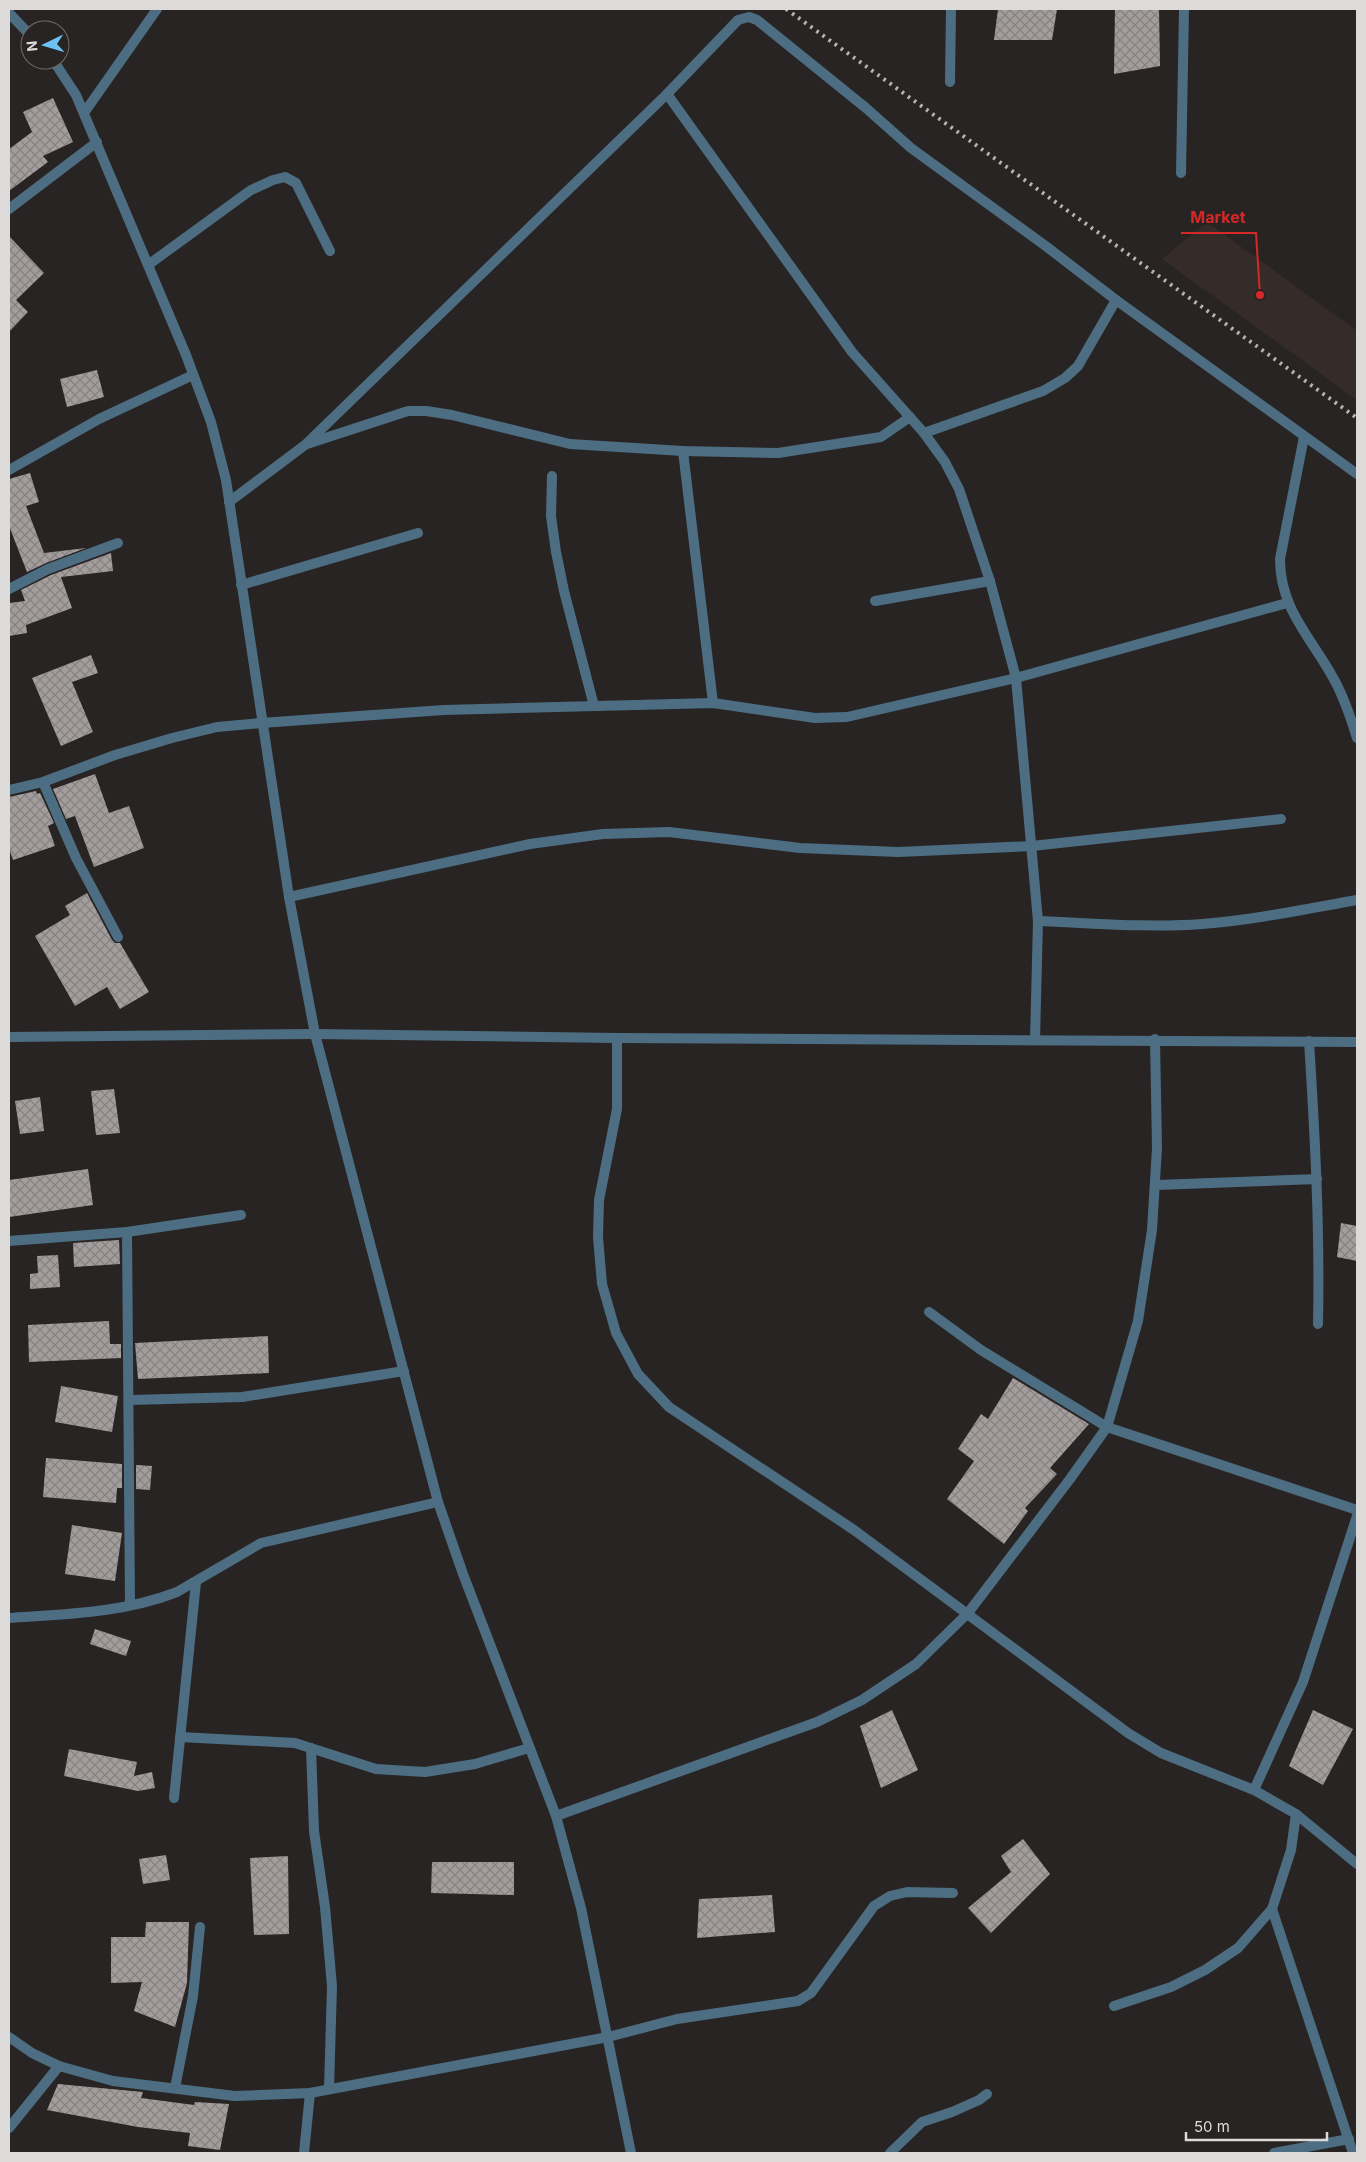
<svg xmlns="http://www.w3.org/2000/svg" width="1366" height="2162" font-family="Inter,sans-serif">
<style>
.built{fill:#352c2a}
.building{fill:url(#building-cross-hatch)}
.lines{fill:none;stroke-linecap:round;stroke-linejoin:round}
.minor{stroke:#4d6e82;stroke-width:10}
.tertiary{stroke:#4d6e82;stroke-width:10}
.rail{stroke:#b6b4b3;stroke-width:4;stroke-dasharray:2.5 5;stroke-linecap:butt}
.leader{fill:none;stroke:#d62828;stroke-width:2}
.callout-dot{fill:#d62828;stroke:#282423;stroke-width:2}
.callout-label{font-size:16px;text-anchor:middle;font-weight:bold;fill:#d62828;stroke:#282423;stroke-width:5;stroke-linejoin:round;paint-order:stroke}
</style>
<defs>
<pattern id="building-cross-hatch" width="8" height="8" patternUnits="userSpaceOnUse" patternTransform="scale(1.25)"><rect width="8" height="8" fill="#a39e9d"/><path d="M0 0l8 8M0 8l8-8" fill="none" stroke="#868281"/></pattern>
</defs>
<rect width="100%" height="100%" fill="#282423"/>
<!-- built -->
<polygon class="built" points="1207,222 1357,331 1357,400 1162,259"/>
<!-- building -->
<g class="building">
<polygon points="998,9 1057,9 1052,40 994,40"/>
<polygon points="1115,9 1159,9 1160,66 1114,74"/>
<polygon points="53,98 73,142 43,156 48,162 9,191 9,149 32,132 23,112"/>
<polygon points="9,236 44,273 16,300 28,312 9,332"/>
<polygon points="97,370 104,397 67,407 60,379"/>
<polygon points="30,473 39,502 26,506 44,553 86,548 46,563 27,572 9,526 9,479"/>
<polygon points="111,553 113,571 61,577 72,608 26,625 27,633 9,636 9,603 25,601 21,590 51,575"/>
<polygon points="91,655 98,673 72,682 93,732 61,746 32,678"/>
<polygon points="95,774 109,813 129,806 144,848 94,867 75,816 66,819 53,789"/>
<polygon points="36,791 37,794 40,793 54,823 48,826 55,846 13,860 9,848 9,797"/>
<polygon points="87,893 112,940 115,943 120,943 149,992 120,1009 107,987 75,1006 35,936 70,915 65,906"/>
<polygon points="114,1089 120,1133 96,1135 91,1091"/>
<polygon points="40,1097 44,1131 20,1134 15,1101"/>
<polygon points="88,1169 93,1205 9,1217 9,1180"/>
<polygon points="1341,1223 1357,1226 1357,1261 1337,1257"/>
<polygon points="119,1240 120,1264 74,1267 73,1243"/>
<polygon points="58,1255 60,1287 30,1289 30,1274 38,1273 37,1256"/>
<polygon points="109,1321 110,1344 121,1344 121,1358 29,1362 28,1325"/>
<polygon points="268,1336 269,1373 138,1379 135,1343"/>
<polygon points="1013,1378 1089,1424 1050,1468 1057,1474 1025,1508 1028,1511 1004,1544 947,1499 974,1461 958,1449 981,1414 988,1419"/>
<polygon points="61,1386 118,1396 112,1432 55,1422"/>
<polygon points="46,1458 122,1464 122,1488 117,1488 116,1503 43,1497"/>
<polygon points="136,1465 152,1466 150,1490 136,1489"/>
<polygon points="72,1525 122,1533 115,1581 65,1574"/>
<polygon points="95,1629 131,1641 126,1656 90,1644"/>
<polygon points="892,1710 918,1770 881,1788 860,1726"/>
<polygon points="1313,1710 1353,1729 1323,1785 1289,1766"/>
<polygon points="69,1749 137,1762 134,1776 152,1772 155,1788 138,1791 64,1776"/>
<polygon points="1023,1839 1050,1874 991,1933 968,1908 1011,1872 1001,1856"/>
<polygon points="166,1855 170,1880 143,1884 139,1859"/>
<polygon points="288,1856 289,1934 254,1935 250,1858"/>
<polygon points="432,1862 514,1862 514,1895 431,1893"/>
<polygon points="772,1895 775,1932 697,1938 699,1899"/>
<polygon points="146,1922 189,1922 187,1983 175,2027 134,2011 142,1982 111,1983 111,1937 145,1937"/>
<polygon points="58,2084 143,2092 141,2098 194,2105 195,2102 229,2104 220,2150 188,2146 190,2133 138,2127 47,2110"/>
</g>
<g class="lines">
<!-- minor -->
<g class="minor">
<polyline points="950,82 951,9"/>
<polyline points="667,94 852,352 924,433 945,462 959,489 990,581 1016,678 1038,921 1035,1040"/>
<polyline points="84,113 157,9"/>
<polyline points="1181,173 1184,9"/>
<polyline points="9,209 97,142"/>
<polyline points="148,265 251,190 273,180 285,177 296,183 330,251"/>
<polyline points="924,433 1043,391 1065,378 1078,366 1116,300"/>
<path d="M1304 437 1280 559C1280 607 1308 634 1331 674 1343 694 1350 715 1357 738"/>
<polyline points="307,444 408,411 426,411 452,415 570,444 683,451 778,453 881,437 910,417"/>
<polyline points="683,451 713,703"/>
<polyline points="9,470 99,419 193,375"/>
<polyline points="552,476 551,516 556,552 564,591 594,706"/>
<polyline points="229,502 305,445 667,94 738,20 749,17 757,20 866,108 911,148 1047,247 1116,300 1357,474"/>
<polyline points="241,585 418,533"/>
<polyline points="9,589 48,569 118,543"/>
<polyline points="875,601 990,581"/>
<polyline points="43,782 76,858 118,937"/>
<polyline points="9,790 43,782 115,755 172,738 217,727 261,723 444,710 713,703 815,718 847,717 1016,678 1287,603"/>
<polyline points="289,897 530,844 603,834 669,832 800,848 898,852 1032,846 1281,819"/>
<path d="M1038 921C1093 923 1148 928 1202 924 1254 920 1306 909 1357 900"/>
<polyline points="9,1037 315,1034"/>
<polyline points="617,1038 617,1109 599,1200 598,1237 602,1284 616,1333 638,1374 669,1407 854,1530 1128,1733 1161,1753 1254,1790 1296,1814 1357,1864"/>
<path d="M1309 1041C1315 1136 1320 1229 1318 1324"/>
<polyline points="1156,1185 1317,1179"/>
<polyline points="127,1232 130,1605"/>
<polyline points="9,1241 127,1232 241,1215"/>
<polyline points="929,1312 981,1350 1107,1427 1357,1510"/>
<polyline points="130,1400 242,1397 404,1371"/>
<path d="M9 1618C66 1614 123 1613 177 1592L261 1543 438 1502"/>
<polyline points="180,1737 295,1743 376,1769 425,1772 475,1764 529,1748"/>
<polyline points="311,1748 314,1831 325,1907 332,1986 329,2089"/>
<polyline points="1254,1790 1303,1682 1357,1516"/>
<polyline points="174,1798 196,1582"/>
<polyline points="556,1816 817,1722 862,1700 916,1664 968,1613 1070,1479 1107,1427 1138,1321 1152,1230 1157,1148 1155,1039"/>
<polyline points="1272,1909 1353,2153"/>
<polyline points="1114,2006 1171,1987 1205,1970 1238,1948 1272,1909 1291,1850 1296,1814"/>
<polyline points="9,2037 32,2053 59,2066 113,2081 235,2096 310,2093 608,2037 677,2019 798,2001 811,1993 874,1906 890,1896 907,1892 953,1893"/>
<polyline points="175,2088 193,1996 200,1927"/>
<polyline points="9,2128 59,2066"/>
<polyline points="304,2153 310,2093"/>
<polyline points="890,2153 922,2122 952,2112 979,2100 987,2094"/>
<polyline points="1274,2153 1349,2139"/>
</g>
<!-- tertiary -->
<g class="tertiary">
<polyline points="9,13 30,35"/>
<polyline points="53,60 76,95 186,355 211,422 226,480 289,897 315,1034 438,1502 463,1574 556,1816 581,1908 631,2153"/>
<polyline points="315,1034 617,1038 1357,1042"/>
</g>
<!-- rail -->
<polyline class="rail" points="786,9 1357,418"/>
</g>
<!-- callouts -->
<path class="leader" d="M1260 295L1256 233H1181"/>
<circle class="callout-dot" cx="1260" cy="295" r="5"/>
<g class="callout-label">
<text x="1218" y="223">Market</text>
</g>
<!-- border -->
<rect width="1366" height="2162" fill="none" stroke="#dddbda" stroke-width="20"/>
<!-- north arrow -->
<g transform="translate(45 45) rotate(265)"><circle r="24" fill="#282423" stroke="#706d6c"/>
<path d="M0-4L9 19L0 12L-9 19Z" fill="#6dc2f3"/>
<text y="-8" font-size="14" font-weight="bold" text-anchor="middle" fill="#dddbda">N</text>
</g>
<!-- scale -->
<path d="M1186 2132v8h141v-8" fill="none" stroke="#dddbda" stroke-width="2.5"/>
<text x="1194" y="2132" font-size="15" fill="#dddbda" stroke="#282423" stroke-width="4" paint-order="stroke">50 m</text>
</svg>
